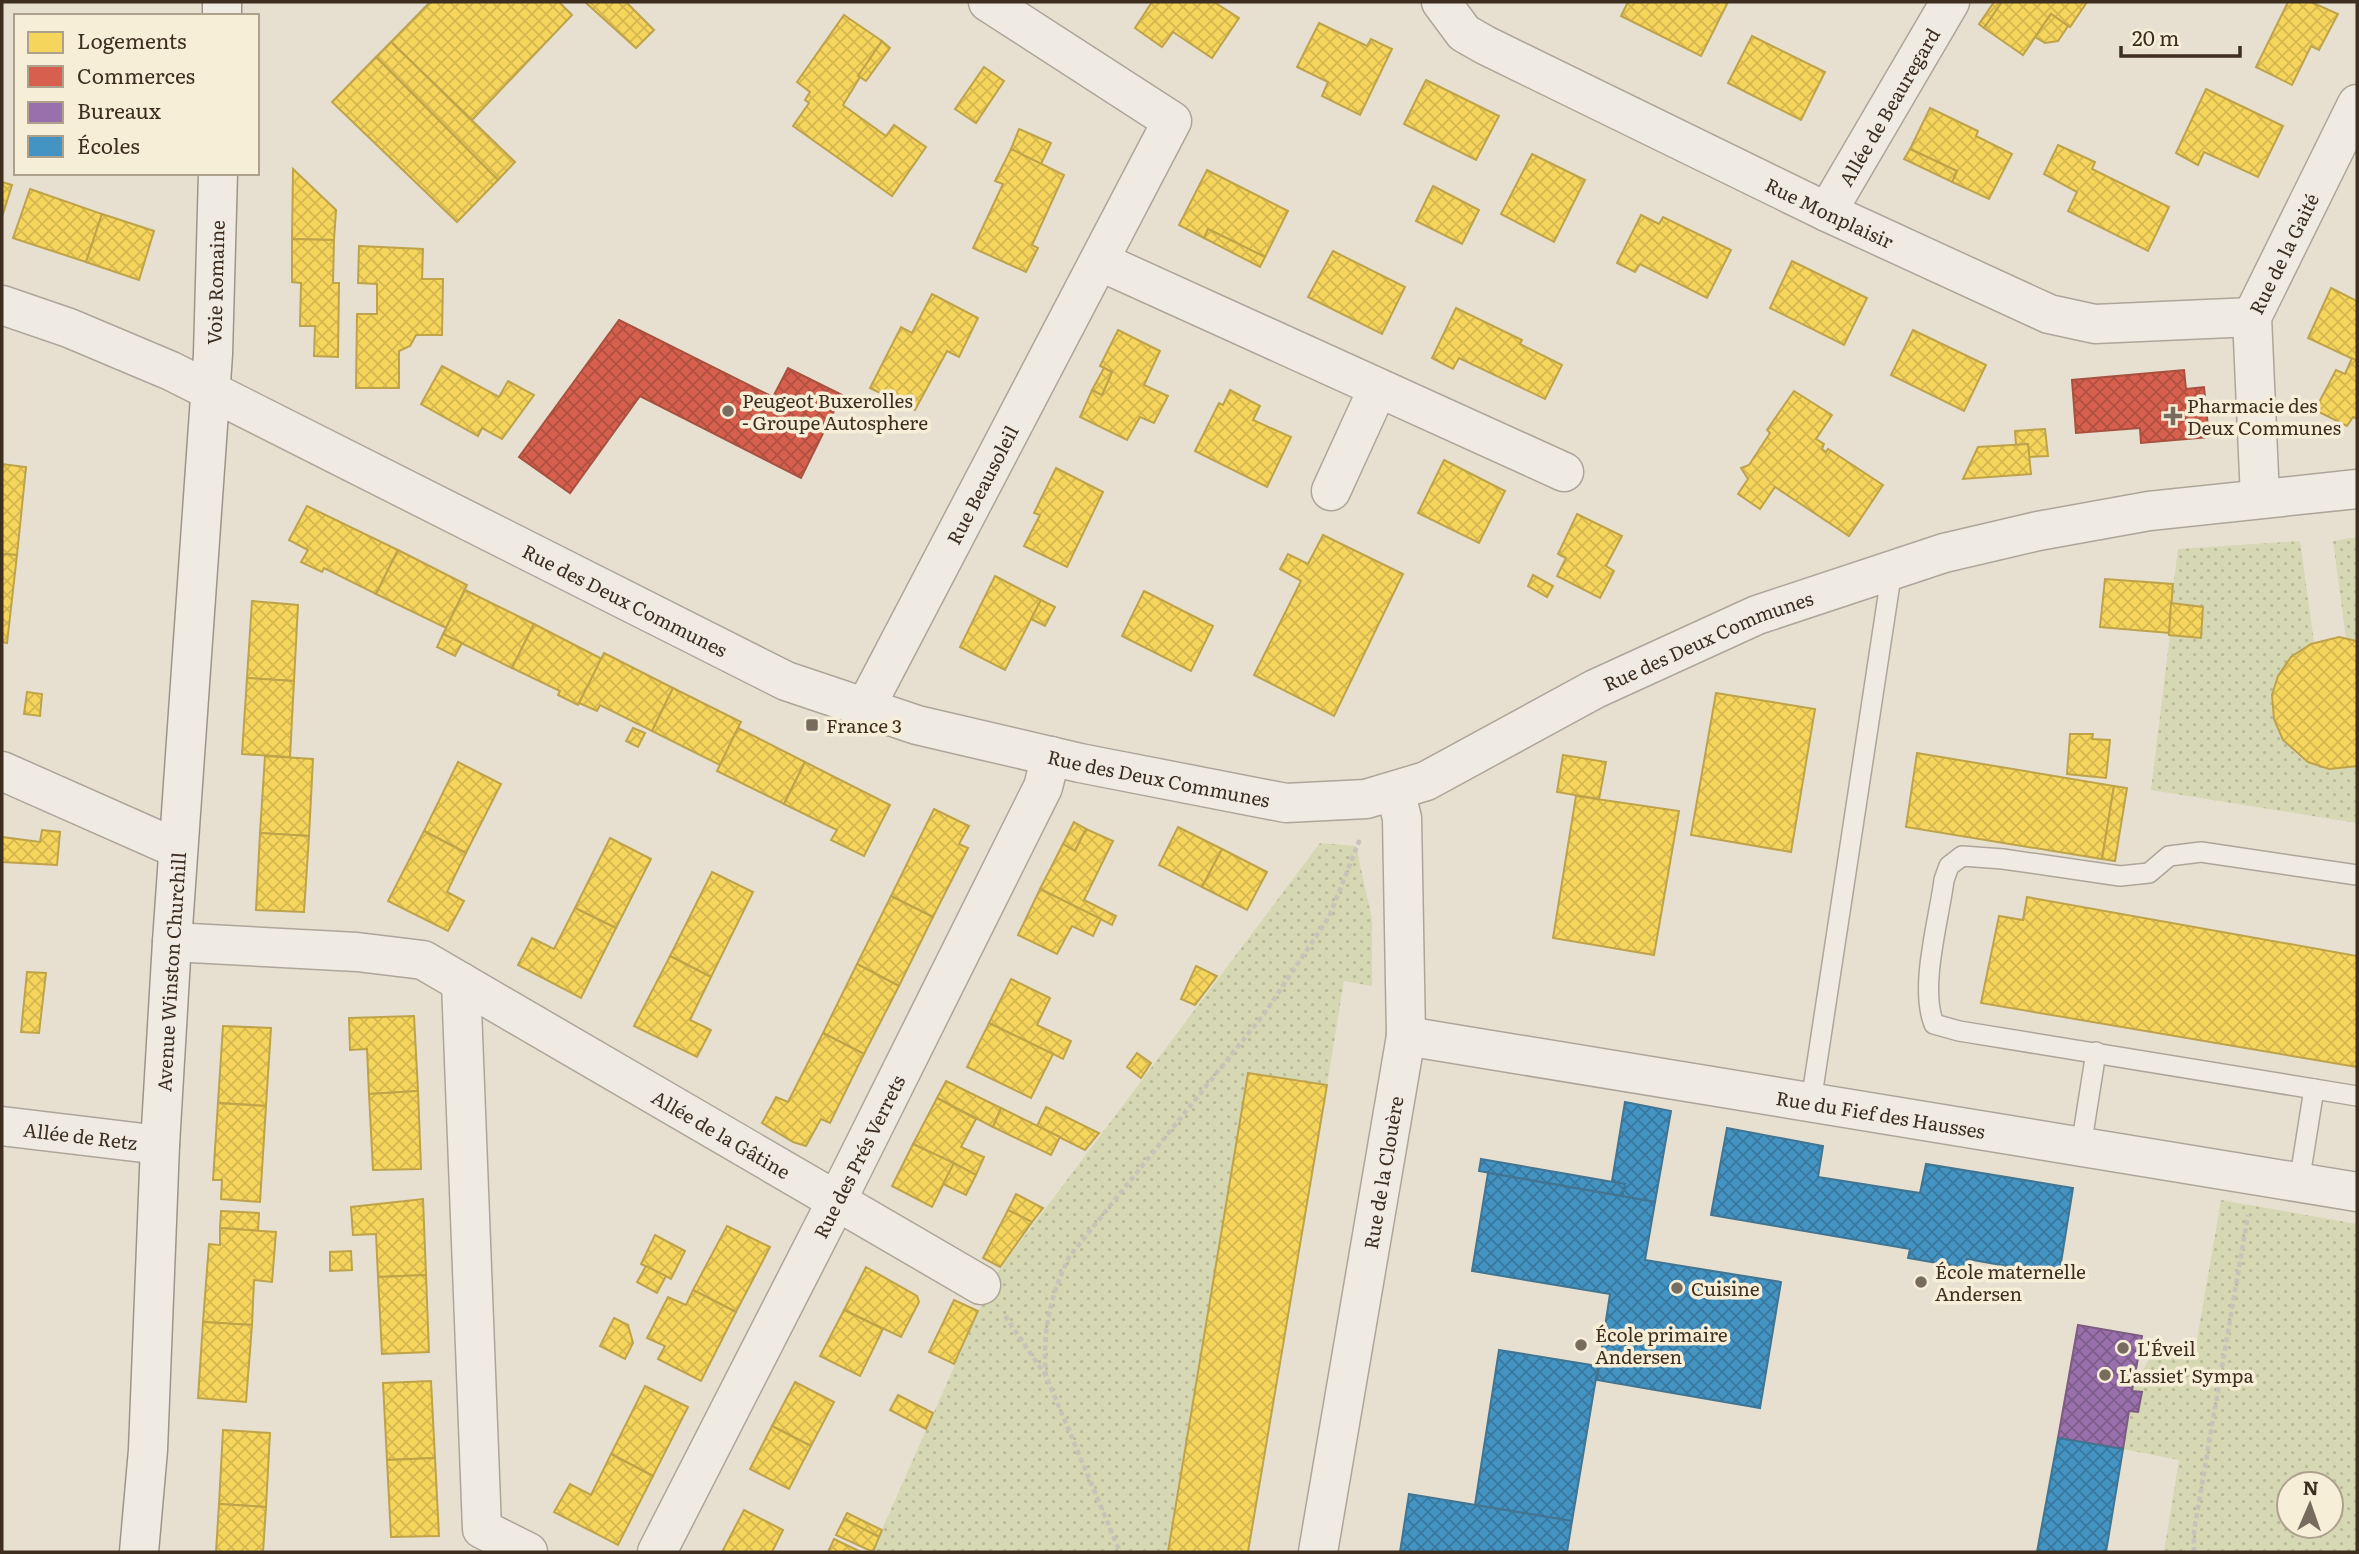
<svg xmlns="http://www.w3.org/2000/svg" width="2359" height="1554" font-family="Literata,serif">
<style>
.grass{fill:url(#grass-dots);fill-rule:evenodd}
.homes{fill:url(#homes-cross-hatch);stroke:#bea34a;stroke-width:2}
.shops{fill:url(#shops-cross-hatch);stroke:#a85140;stroke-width:2}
.offices{fill:url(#offices-cross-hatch);stroke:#7d5c81;stroke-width:2}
.schools{fill:url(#schools-cross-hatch);stroke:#417592;stroke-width:2}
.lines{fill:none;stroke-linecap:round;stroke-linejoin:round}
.lane-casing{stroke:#ada599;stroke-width:22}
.street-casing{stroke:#ada599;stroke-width:41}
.secondary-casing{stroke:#9c958a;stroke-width:41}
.path{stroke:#c8c2b9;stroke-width:4.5;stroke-dasharray:5 3.5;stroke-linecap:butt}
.lane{stroke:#efebe3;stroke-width:19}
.street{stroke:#efebe3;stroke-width:38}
.secondary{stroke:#efebe3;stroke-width:38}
.poi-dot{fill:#786c5e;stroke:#f7eed8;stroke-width:2.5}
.labels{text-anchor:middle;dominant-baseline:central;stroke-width:7;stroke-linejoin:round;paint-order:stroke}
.street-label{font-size:19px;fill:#3d2e20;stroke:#f7eed8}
.poi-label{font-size:19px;fill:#3d2e20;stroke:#f7eed8;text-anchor:start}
</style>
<defs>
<pattern id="grass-dots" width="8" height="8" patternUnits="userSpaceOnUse" patternTransform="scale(1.75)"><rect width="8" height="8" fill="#d6d7b3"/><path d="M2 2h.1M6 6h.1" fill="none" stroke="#b9b99a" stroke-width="1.8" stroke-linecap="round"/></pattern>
<pattern id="homes-cross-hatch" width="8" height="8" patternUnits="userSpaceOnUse" patternTransform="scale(1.75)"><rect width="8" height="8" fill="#f6d55c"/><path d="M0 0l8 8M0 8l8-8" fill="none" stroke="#d4b750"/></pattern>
<pattern id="shops-cross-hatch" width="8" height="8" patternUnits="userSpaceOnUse" patternTransform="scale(1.75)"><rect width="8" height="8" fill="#d6604d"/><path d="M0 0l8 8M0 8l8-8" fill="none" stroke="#af5040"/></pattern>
<pattern id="offices-cross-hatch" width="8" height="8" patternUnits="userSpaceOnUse" patternTransform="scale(1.75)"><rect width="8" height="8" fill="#9970ab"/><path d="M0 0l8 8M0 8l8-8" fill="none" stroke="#7e5c8b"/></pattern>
<pattern id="schools-cross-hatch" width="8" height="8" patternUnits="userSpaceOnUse" patternTransform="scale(1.75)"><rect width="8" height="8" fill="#4393c3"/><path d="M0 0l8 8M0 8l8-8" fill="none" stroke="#39789e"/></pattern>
</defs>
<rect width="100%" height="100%" fill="#e7e0d1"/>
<g class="grass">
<path d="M2357 537V641L2346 638 2333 541Z"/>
<path d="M2300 541 2314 642C2238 679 2275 785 2357 766V823L2151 790 2170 635 2201 637 2203 607 2171 603 2178 549Z"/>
<path d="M1320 843 1356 846 1372 919V986L1344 981 1327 1085 1248 1073 1168 1552H872L994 1277Z"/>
<path d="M2221 1200 2357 1224V1552H2164L2179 1460 2123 1449 2129 1411 2138 1412 2142 1392 2132 1391 2157 1344 2195 1351ZM2289 1484H2331V1526H2289Z"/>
</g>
<g class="homes">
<path d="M430 2H559L572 15 472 120 391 42Z"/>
<path d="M585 2H626L654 30 636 48Z"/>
<path d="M1152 2H1214L1239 18 1212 58 1173 32 1162 47 1135 28Z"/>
<path d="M1628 2H1728L1701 56 1621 16Z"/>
<path d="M1994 2H2002L1984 28 1979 24Z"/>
<path d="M2002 2H2087L2070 27 2051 14 2023 55 1984 28Z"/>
<path d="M2288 2H2311L2338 14 2319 50 2311 46 2292 85 2256 67Z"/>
<path d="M2051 14 2068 26 2058 41 2045 43 2035 37Z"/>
<path d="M844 15 882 41 843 105 886 136 894 125 926 147 892 196 793 126 809 103 805 100 810 92 797 82Z"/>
<path d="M1319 23 1367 46 1371 39 1392 49 1360 115 1322 96 1328 82 1297 67Z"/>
<path d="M1752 36 1825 72 1801 120 1728 83Z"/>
<path d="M882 41 890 48 866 81 858 76Z"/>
<path d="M391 42 515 162 498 180 376 57Z"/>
<path d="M376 57 498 180 457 222 332 102Z"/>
<path d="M984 67 1004 81 976 123 955 109Z"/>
<path d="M1426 80 1499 116 1476 160 1404 124Z"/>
<path d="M2206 89 2283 126 2258 177 2204 152 2198 165 2176 153Z"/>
<path d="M1930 108 1978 131 1976 136 2012 154 1989 199 1952 182 1957 171 1910 149Z"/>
<path d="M1019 129 1051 143 1041 164 1011 149Z"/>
<path d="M2058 145 2095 162 2092 169 2169 207 2148 251 2068 211 2077 192 2044 174Z"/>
<path d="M1011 149 1064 175 1032 245 1038 248 1026 272 973 248 1003 184 995 181Z"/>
<path d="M1910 149 1957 171 1952 182 1904 159Z"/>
<path d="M1532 154 1585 180 1554 242 1501 214Z"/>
<path d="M293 169 336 210 334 240 292 239Z"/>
<path d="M1207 170 1288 211 1265 257 1208 229 1204 238 1179 225Z"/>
<path d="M2 182 12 185 2 217Z"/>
<path d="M1433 186 1479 210 1462 244 1416 221Z"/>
<path d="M30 189 102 214 86 262 13 238Z"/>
<path d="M102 214 154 231 139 280 86 262Z"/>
<path d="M1641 215 1659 224 1663 217 1731 250 1707 298 1640 264 1635 272 1617 263Z"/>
<path d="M1208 229 1265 257 1260 267 1204 238Z"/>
<path d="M292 239 334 240 333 283H339L338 357 314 356 315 326H300L301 283 292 282Z"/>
<path d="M359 246 423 249 422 279H443L442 335H416L410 346 399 351V388H356L357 314H377V284L358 283Z"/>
<path d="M1333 251 1405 287 1382 334 1308 297Z"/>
<path d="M1792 261 1867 298 1844 345 1770 308Z"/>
<path d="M2331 288 2357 301V361L2308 338Z"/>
<path d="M932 294 978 318 959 357 947 351 915 410 870 388 901 327 912 333Z"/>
<path d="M1456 308 1522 340 1520 344 1562 365 1545 399 1459 358 1453 369 1432 358Z"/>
<path d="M1118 330 1160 351 1144 385 1168 396 1154 423 1140 417 1127 440 1080 417 1092 390 1102 395 1112 372 1100 366Z"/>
<path d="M1913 330 1986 365 1964 411 1891 375Z"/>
<path d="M2352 358 2357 361V419L2353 417 2347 426 2315 410 2336 370 2345 374Z"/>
<path d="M442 366 499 397 508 381 534 395 502 439 482 428 478 436 421 404Z"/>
<path d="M1104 368 1112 372 1102 395 1092 390Z"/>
<path d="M1230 390 1260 406 1253 420 1291 437 1267 487 1195 451 1219 403 1223 405Z"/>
<path d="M1794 391 1832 415 1816 439 1824 444 1822 449 1826 452 1828 449 1883 485 1849 536 1775 487 1760 509 1738 494 1748 479 1741 468 1749 465 1770 433 1767 430Z"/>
<path d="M2045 429 2048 456 2029 457 2028 444 2016 445 2015 431Z"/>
<path d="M2028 444 2031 474 1963 479 1978 447Z"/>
<path d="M1444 460 1505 491 1479 543 1418 513Z"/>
<path d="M2 464 26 467 17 555 2 554Z"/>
<path d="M1056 468 1103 492 1067 567 1024 546 1040 515 1034 513Z"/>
<path d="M307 506 398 550 376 594 324 568 322 572 301 562 308 550 289 540Z"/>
<path d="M1577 514 1622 536 1606 566 1614 571 1600 598 1557 576 1566 558 1558 554Z"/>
<path d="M1323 535 1403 574 1334 716 1254 675 1301 581 1280 569 1288 554 1308 564Z"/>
<path d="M398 550 467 585 446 628 376 594Z"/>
<path d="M2 554 17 555 7 643 2 642Z"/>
<path d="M1533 575 1553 586 1547 597 1528 586Z"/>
<path d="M995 576 1041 600 1005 670 960 647Z"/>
<path d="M2105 579 2173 584 2169 633 2100 627Z"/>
<path d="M465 590 534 624 512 668 443 634Z"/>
<path d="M1144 591 1213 626 1191 671 1122 636Z"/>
<path d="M1041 600 1055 607 1045 626 1031 619Z"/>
<path d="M252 601 298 605 294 681 247 678Z"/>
<path d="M2171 603 2203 607 2201 638 2169 635Z"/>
<path d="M534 624 602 659 578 705 558 695 560 691 512 668Z"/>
<path d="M443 634 462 643 455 656 437 647Z"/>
<path d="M2339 637 2357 641V766L2329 769 2308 762 2283 740 2274 719 2272 695 2278 676 2291 657 2311 644Z"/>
<path d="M604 653 673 688 652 731 600 705 597 711 579 703Z"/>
<path d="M247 678 294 681 290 757 242 754Z"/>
<path d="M673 688 741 722 720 765 652 731Z"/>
<path d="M27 692 42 694 40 716 24 714Z"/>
<path d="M1716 693 1815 709 1791 852 1691 835Z"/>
<path d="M633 728 645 733 638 747 626 741Z"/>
<path d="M738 728 805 762 784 804 717 771Z"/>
<path d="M2070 734H2093L2092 739 2110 740 2106 778 2067 774Z"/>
<path d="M1917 753 2114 786 2102 859 1906 827Z"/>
<path d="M1563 755 1606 762 1599 799 1557 792Z"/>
<path d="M265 756 313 759 309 836 260 833Z"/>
<path d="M458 762 501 784 466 853 424 831Z"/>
<path d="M805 762 890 805 864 856 831 840 837 830 784 804Z"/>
<path d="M2114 786 2127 788 2115 861 2102 859Z"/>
<path d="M1576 796 1679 811 1654 955 1553 938Z"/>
<path d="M934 809 969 826 959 844 968 848 933 917 891 896Z"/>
<path d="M1074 822 1086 829 1075 851 1063 844Z"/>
<path d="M1178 827 1222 849 1202 887 1159 865Z"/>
<path d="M1086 829 1113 841 1084 900 1116 916 1112 925 1040 889 1063 844 1075 851Z"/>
<path d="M42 830 60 832 57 865 2 862V837L40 842Z"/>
<path d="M424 831 466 853 447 892 464 901 448 931 388 901Z"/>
<path d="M260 833 309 836 304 912 256 910Z"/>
<path d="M610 838 651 859 616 928 575 908Z"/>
<path d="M1222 849 1267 872 1247 910 1202 887Z"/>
<path d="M712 872 753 892 711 977 670 956Z"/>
<path d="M1040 889 1101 919 1093 936 1072 926 1057 954 1018 935Z"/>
<path d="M891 896 933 917 899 986 857 964Z"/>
<path d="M2027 897 2357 956V1067L1981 1003 1999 916 2023 920Z"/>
<path d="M575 908 616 928 581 998 518 965 532 938 554 949Z"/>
<path d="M670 956 711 977 690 1020 711 1030 697 1057 634 1026Z"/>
<path d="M857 964 899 986 864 1054 823 1033Z"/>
<path d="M1196 966 1217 976 1195 1005 1181 999Z"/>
<path d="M27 972 46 973 39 1033 21 1032Z"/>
<path d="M1011 979 1050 998 1037 1025 1071 1041 1063 1059 989 1023Z"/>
<path d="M414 1016 418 1091 369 1094 367 1049 350 1050 349 1018Z"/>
<path d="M989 1023 1053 1054 1031 1098 967 1067Z"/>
<path d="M223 1026 271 1028 266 1106 218 1103Z"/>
<path d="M823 1033 864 1054 830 1123 821 1119 806 1146 793 1142 762 1123 776 1097 788 1102Z"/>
<path d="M1137 1053 1151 1063 1141 1078 1127 1067Z"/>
<path d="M1248 1073 1327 1085 1248 1552H1168Z"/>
<path d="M946 1081 1001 1108 993 1127 937 1098Z"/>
<path d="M418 1091 421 1169 373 1170 369 1094Z"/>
<path d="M937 1098 976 1119 961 1147 984 1157 976 1175 913 1144Z"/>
<path d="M218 1103 266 1106 260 1202 221 1199 222 1180H213Z"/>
<path d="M1046 1107 1099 1133 1085 1150 1037 1126Z"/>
<path d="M1001 1108 1060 1137 1051 1155 993 1127Z"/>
<path d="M913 1144 954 1163 932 1207 892 1186Z"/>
<path d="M954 1163 976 1175 966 1195 943 1184Z"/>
<path d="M1016 1194 1043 1208 1032 1222 1008 1210Z"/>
<path d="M423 1199 426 1275 378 1277 376 1234 353 1235 351 1207Z"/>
<path d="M1008 1210 1032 1222 1000 1267 983 1258Z"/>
<path d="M221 1211 259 1213 258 1231 220 1228Z"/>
<path d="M727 1226 770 1247 736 1312 693 1290Z"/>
<path d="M220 1228 276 1232 272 1282 254 1280 252 1325 203 1322 209 1244 220 1245Z"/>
<path d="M655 1235 685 1251 671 1279 641 1264Z"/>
<path d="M351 1251 352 1270 330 1271V1252Z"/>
<path d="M646 1266 666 1276 657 1293 637 1282Z"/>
<path d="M866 1267 917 1296 919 1302 901 1337 844 1310Z"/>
<path d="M426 1275 429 1352 382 1354 378 1277Z"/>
<path d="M693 1290 736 1312 701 1381 658 1359 665 1346 647 1338 668 1297 686 1305Z"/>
<path d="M954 1300 978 1311 954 1364 929 1352Z"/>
<path d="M844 1310 883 1329 860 1376 820 1356Z"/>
<path d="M614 1318 628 1325 633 1343 625 1359 600 1346Z"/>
<path d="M203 1322 252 1325 246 1402 198 1398Z"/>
<path d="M431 1381 435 1458 387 1460 383 1383Z"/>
<path d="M795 1382 834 1402 811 1446 772 1426Z"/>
<path d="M645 1386 688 1407 653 1476 611 1454Z"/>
<path d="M898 1395 933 1413 926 1429 890 1410Z"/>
<path d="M772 1426 811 1446 789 1489 750 1469Z"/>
<path d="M223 1430 270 1433 266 1507 219 1504Z"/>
<path d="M611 1454 653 1476 618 1545 554 1512 570 1484 591 1495Z"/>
<path d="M435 1458 439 1536 391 1537 387 1460Z"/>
<path d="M219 1504 266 1507 263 1552H216Z"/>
<path d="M744 1510 783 1530 772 1552H722Z"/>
<path d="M847 1513 882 1530 879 1537 844 1519Z"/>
<path d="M844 1519 879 1537 873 1552 836 1535Z"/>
<path d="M834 1539 861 1552H828Z"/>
</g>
<g class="shops">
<path d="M619 320 773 397 788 368 842 395 801 478 640 396 570 493 519 457Z"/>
<path d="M2184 370 2186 389 2204 387 2209 437 2141 443 2140 428 2076 433 2072 380Z"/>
</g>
<path class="offices" d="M2078 1325 2142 1336 2132 1391 2142 1392 2138 1412 2129 1411 2123 1449 2058 1438Z"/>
<g class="schools">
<path d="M1625 1102 1671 1111 1655 1202 1622 1196 1625 1184 1612 1181Z"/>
<path d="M1727 1128 1823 1146 1818 1177 1920 1193 1926 1164 2073 1188 2059 1275 1967 1259 1966 1268 1908 1258 1910 1249 1711 1215Z"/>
<path d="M1481 1159 1625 1184 1622 1196 1479 1171Z"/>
<path d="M1488 1173 1655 1202 1645 1260 1781 1282 1760 1408 1597 1380 1610 1294 1472 1271Z"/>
<path d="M1499 1350 1598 1366 1572 1521 1475 1505Z"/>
<path d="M2058 1438 2123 1449 2106 1552H2037Z"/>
<path d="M1409 1494 1572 1521 1567 1552H1400Z"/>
</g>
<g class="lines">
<defs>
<g id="lane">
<path d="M2357 875 2201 852 2169 856 2149 873 2120 876 2003 859 1962 856 1949 866 1944 880C1939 920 1919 987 1934 1024L1959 1031 2357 1096"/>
<path d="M1811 1102 1892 570"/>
<path d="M2081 1147 2096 1052"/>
<path d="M2299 1183 2314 1089"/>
</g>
<g id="street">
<path id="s1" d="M1441 2 1464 33 1485 45 1827 212 2049 314 2095 324 2252 317"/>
<path id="s2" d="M1827 212 1950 2"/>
<path d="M1099 261 1564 472"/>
<path id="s3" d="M2 305 69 328 171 371 786 681 917 725 1080 763 1286 803 1366 799 1426 781 1595 689 1757 615 1944 553 2038 531 2149 511 2357 489"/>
<path d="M1331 491 1378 388"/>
<path id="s4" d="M2260 498 2252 317 2357 104"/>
<path id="s5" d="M865 708 1172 121 988 2"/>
<path d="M2 771 178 849"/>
<path id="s6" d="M172 942 357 952 423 960 981 1285"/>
<path d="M461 982 482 1529 528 1552"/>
<path id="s7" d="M1406 1036 2357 1192"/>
<path id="s8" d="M2 1126 160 1145"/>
<path id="s9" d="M657 1552 837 1200 1043 787 1051 756"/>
<path id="s10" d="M1318 1552 1406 1036 1402 818 1395 791"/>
</g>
<g id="secondary">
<path d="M222 16V2"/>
<path id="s11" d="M139 1552 148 1450 160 1145 172 942 213 354 218 173"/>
</g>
</defs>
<use href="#lane" class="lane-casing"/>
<use href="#street" class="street-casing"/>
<use href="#secondary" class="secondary-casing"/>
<g class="path">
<path d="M1005 1316 1046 1376 1120 1552"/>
<path d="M1046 1376C1042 1332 1050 1297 1069 1257L1264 1014 1329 917 1360 839"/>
<path d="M2194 1552V1531L2248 1215"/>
</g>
<use href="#lane" class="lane"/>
<use href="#street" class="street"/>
<use href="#secondary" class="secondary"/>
</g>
<g class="poi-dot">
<circle cx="728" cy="411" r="7"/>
<path d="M2169.5 405.5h7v7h7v7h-7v7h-7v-7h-7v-7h7z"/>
<rect x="805" y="718" width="14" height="14" rx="3.5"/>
<circle cx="1921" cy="1282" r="7"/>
<circle cx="1677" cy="1288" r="7"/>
<circle cx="1581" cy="1345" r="7"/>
<circle cx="2123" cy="1348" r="7"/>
<circle cx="2105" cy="1375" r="7"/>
</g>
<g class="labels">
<g class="street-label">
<text stroke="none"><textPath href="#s2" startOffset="122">Allée de Beauregard</textPath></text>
<text stroke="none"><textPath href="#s1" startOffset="446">Rue Monplaisir</textPath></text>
<text stroke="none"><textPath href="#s4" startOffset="252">Rue de la Gaité</textPath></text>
<text stroke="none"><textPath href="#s11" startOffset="1272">Voie Romaine</textPath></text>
<text stroke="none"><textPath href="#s5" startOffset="252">Rue Beausoleil</textPath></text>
<text stroke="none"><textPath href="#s3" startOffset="690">Rue des Deux Communes</textPath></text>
<text stroke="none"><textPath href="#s3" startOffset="1844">Rue des Deux Communes</textPath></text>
<text stroke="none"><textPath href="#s3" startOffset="1256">Rue des Deux Communes</textPath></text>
<text stroke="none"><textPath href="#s11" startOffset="581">Avenue Winston Churchill</textPath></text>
<text stroke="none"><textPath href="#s7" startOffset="481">Rue du Fief des Hausses</textPath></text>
<text stroke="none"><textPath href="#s6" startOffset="597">Allée de la Gâtine</textPath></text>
<text stroke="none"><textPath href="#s8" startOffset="79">Allée de Retz</textPath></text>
<text stroke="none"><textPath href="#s9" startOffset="444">Rue des Prés Verrets</textPath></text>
<text stroke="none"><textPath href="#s10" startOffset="385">Rue de la Clouère</textPath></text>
</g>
<g class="poi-label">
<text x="742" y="400">Peugeot Buxerolles<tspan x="742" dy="22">- Groupe Autosphere</tspan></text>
<text x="2187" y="405">Pharmacie des<tspan x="2187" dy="22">Deux Communes</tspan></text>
<text x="826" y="725">France 3</text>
<text x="1935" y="1271">École maternelle<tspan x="1935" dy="22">Andersen</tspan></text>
<text x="1691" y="1288">Cuisine</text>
<text x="1595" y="1334">École primaire<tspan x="1595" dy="22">Andersen</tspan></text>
<text x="2137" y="1348">L'Éveil</text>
<text x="2119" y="1375">L'assiet' Sympa</text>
</g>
</g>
<rect width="2359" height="1554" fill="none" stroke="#3d2e20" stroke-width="7"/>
<rect x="14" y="14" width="245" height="161" fill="#f7eed8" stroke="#ada18e" stroke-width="2"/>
<rect x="28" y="32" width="35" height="21" fill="#f6d55c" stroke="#ada18e" stroke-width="2"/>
<text x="77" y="49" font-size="21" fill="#3d2e20">Logements</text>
<rect x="28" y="66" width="35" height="21" fill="#d6604d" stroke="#ada18e" stroke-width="2"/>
<text x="77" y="84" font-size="21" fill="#3d2e20">Commerces</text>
<rect x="28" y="102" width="35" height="21" fill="#9970ab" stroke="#ada18e" stroke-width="2"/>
<text x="77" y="119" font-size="21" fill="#3d2e20">Bureaux</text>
<rect x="28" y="136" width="35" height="21" fill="#4393c3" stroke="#ada18e" stroke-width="2"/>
<text x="77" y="154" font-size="21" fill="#3d2e20">Écoles</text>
<g transform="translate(2310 1505) rotate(2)"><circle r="33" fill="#f7eed8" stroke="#ada18e" stroke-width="2"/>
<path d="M0-5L12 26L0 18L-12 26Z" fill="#786c5e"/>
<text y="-10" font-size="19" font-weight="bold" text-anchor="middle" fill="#3d2e20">N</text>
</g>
<path d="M2121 46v10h119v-10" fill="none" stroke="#3d2e20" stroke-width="3.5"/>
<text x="2132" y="46" font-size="21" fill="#3d2e20" stroke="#f7eed8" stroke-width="5" paint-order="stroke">20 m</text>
</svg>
